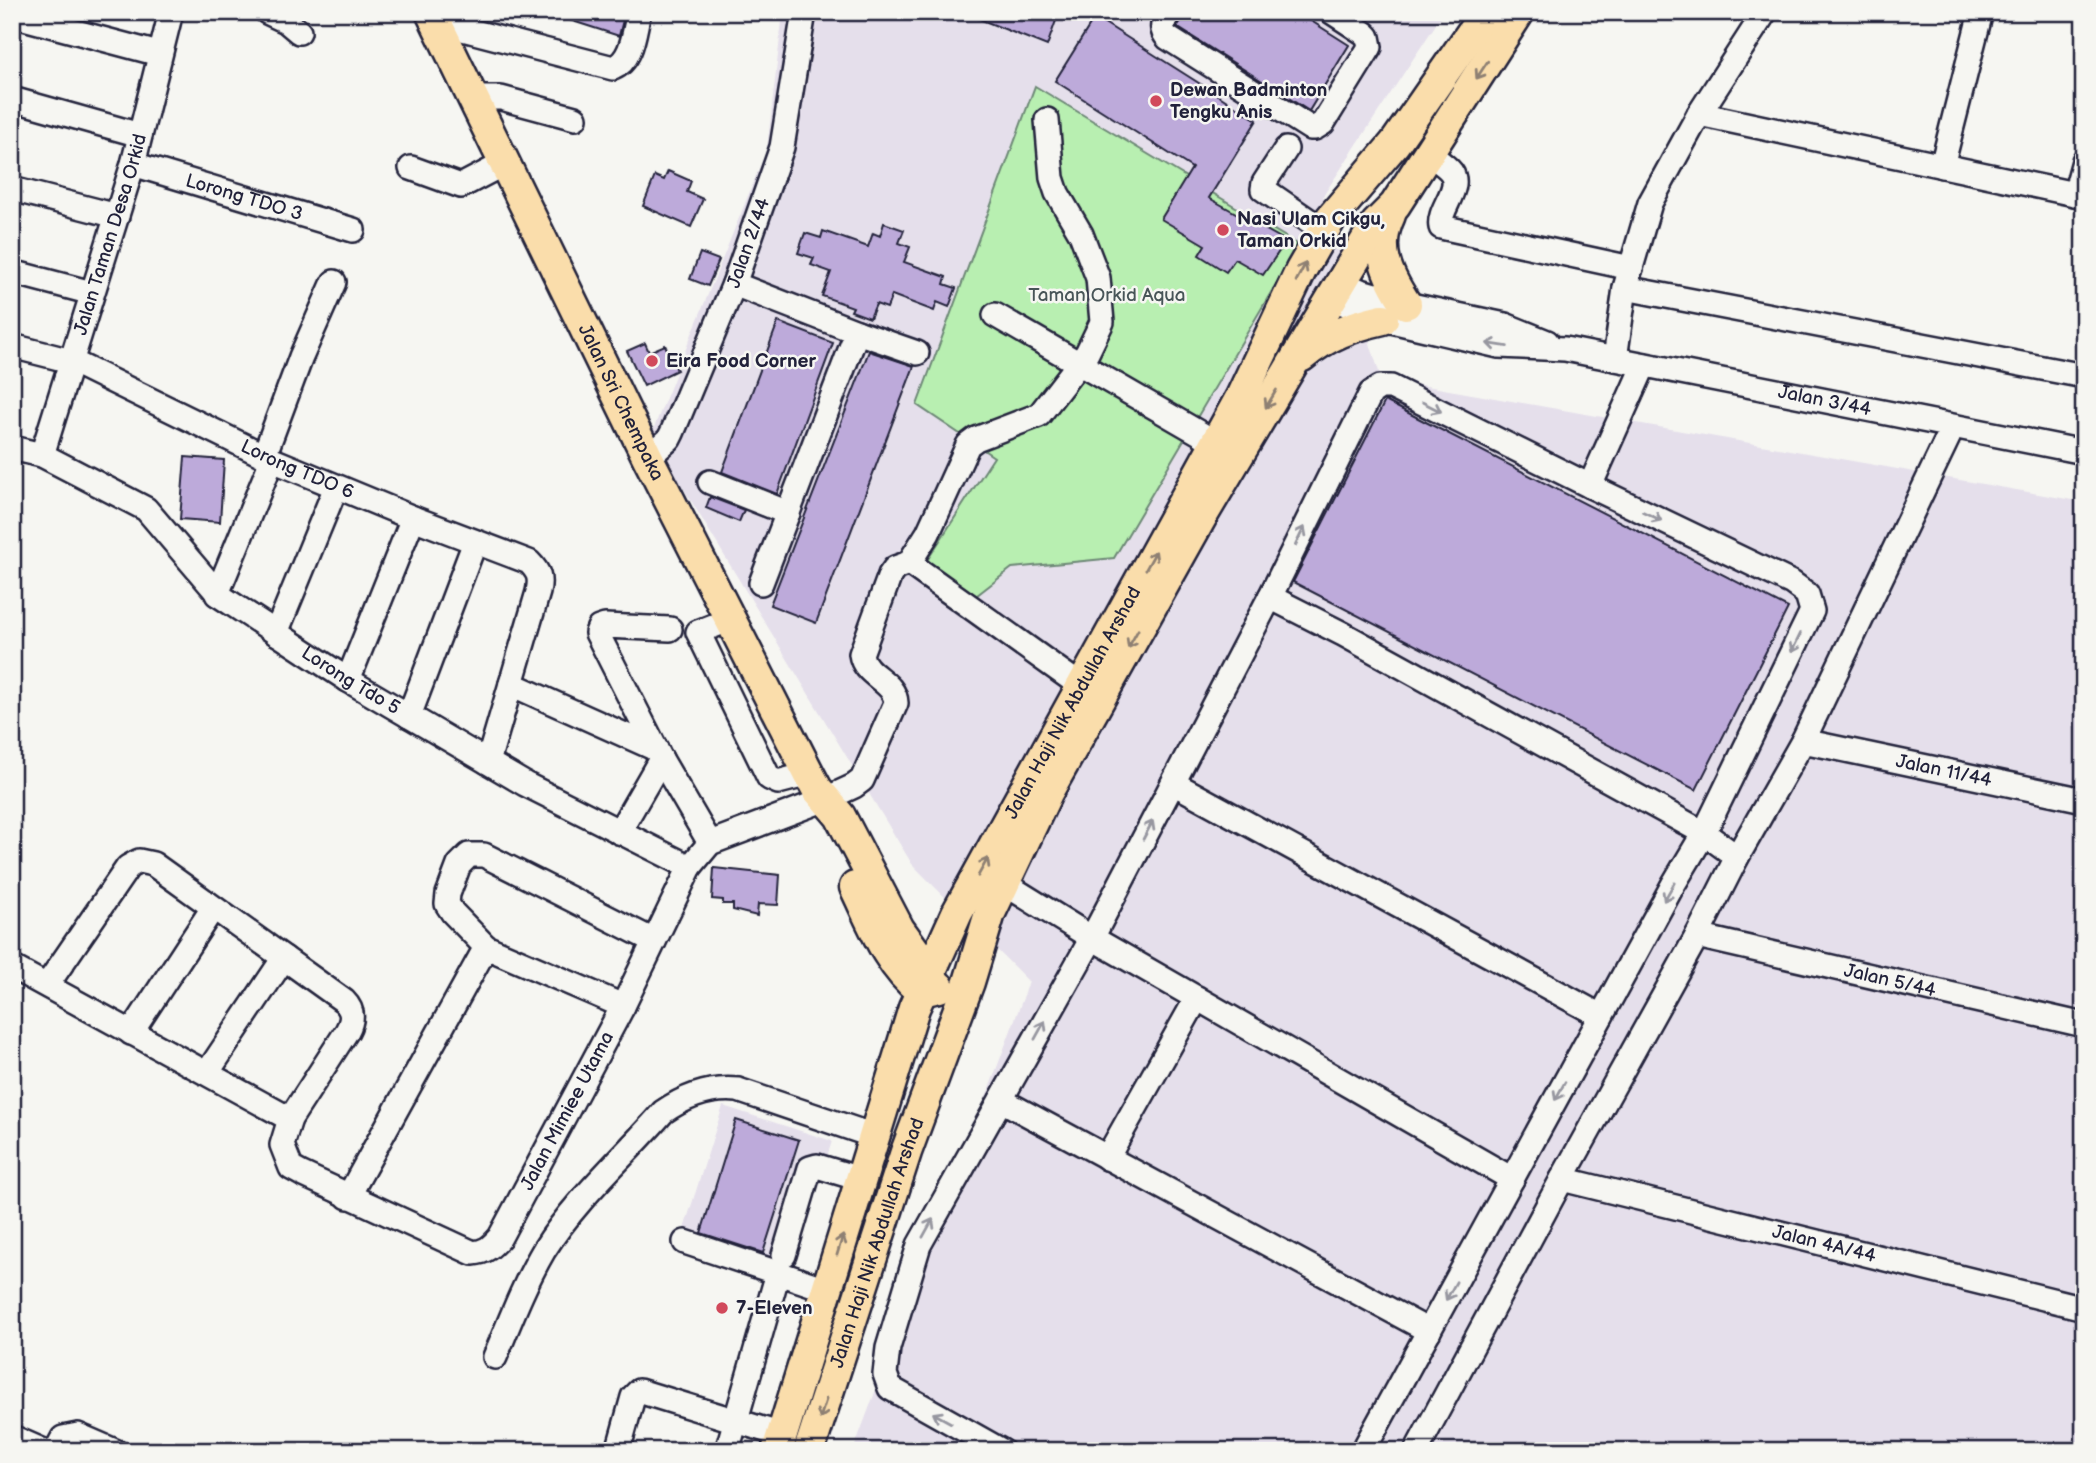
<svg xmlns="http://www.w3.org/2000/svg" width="2096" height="1463" font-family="'Balsamiq Sans',sans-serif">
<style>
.built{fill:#e5dfeb}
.green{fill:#b8efb1;stroke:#6d8876;stroke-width:2}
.building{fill:#bdaada;stroke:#22223b;stroke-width:2}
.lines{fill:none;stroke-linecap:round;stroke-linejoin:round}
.minor-casing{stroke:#22223b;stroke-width:28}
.major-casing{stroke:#22223b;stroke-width:35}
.minor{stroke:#f6f6f2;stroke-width:23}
.major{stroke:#faddab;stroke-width:30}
.oneway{stroke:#8e8073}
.oneway2{stroke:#9797a0}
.poi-dot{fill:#d1495b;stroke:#f6f6f2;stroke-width:2.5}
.labels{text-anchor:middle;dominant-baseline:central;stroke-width:5;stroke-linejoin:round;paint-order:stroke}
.poi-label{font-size:19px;font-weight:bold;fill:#22223b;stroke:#f6f6f2;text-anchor:start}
.street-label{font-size:19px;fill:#22223b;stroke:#f6f6f2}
.park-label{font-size:19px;fill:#485558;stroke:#f6f6f2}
</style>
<rect width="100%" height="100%" fill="#f6f6f2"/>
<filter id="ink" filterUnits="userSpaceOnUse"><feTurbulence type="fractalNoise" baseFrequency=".0143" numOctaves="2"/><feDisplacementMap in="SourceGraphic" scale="14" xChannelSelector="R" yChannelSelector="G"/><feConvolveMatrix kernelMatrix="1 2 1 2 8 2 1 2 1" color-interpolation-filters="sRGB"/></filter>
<g filter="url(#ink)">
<g class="built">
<path d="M783 12H1444L1323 196 1381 378 2084 502V1451H853L1029 982 912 864 651 435 767 149Z"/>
<path d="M723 1106 832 1141 791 1271 682 1235Z"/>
</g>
<path class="green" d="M1035 86 1299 245 1114 558 1012 568 972 599 926 562 994 457 917 405Z"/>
<g class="building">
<path d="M555 12H625L619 36 554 15Z"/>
<path d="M962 12H1059L1047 46Z"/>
<path d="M1187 12H1297L1349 45 1309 111 1177 27Z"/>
<path d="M1095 17 1257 120 1209 198 1286 241 1263 275 1235 259 1226 272 1199 255 1205 245 1161 219 1192 168 1055 81Z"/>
<path d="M668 171 691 181 687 192 703 199 691 227 643 206 655 176 664 180Z"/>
<path d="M884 223 904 230 899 243 910 247 904 262 946 277 944 284 956 288 949 307 937 302 934 311 892 295 887 308 876 304 870 318 851 311 853 307 822 296 831 272 811 265 814 258 798 253 805 233 821 238 823 231 868 247 873 233 880 236Z"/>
<path d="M700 253 719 260 708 286 690 279Z"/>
<path d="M778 322 833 343 777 494 722 472Z"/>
<path d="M645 343 649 352 665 345 677 370 644 386 627 351Z"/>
<path d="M869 351 914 366 816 623 770 605Z"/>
<path d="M1385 401 1788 608 1696 790 1293 582Z"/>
<path d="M185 457 224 460 220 522 180 519Z"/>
<path d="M710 497 744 510 739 522 706 508Z"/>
<path d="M714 868 780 875 778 905 758 904 757 916 733 910V904H723V900L712 899Z"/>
<path d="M736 1120 799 1140 763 1253 701 1233Z"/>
</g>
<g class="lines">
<defs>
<g id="minor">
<path d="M267 12 286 21 299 32"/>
<path d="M1169 12C1163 22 1159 29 1168 38L1310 128H1315L1323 123 1370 47 1368 37 1364 33 1332 12"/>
<path d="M12 15 159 54"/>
<path d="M436 22 613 68C633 60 634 31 639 12"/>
<path d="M473 98H501L575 118"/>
<path d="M12 99 140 135"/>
<path d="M1699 114 2084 196"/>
<path d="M1286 149 1264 183 1263 189 1324 231"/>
<path d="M1428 153C1435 159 1446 165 1451 172 1463 188 1437 210 1441 227L1631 268"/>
<path id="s1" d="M133 164 353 230"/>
<path d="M1942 166 1981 12"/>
<path d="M411 168 461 186 505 163"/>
<path d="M12 189 117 216"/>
<path d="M2075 194 2084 161"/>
<path d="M12 272 92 293"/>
<path d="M1342 283 1361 291 1406 304 1505 325 1547 342"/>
<path d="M734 284 857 332 761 583"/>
<path d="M1625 288 2084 376"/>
<path id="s2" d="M1331 298 1383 319 1499 346 1565 349 2084 452"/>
<path d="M995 315 1215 442"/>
<path d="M857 332 917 353"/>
<path id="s3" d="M12 346 71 361 275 461 413 518 529 562C539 572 541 578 538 592L488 762"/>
<path d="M1615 359 1625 288 1650 203 1699 114 1765 12"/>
<path id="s4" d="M12 448 42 455 146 509 220 596 348 680 525 784 690 867"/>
<path id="s5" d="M42 455 133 164 171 12"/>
<path d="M264 456 301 357 334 282"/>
<path id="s6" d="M648 458 669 439 672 433 734 284 782 147 804 12"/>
<path d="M710 482 788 513"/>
<path d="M1590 486 1644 365"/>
<path d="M909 563 1081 686"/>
<path d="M217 594 272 460"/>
<path d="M1270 597 1343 634 1704 833 1737 857"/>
<path d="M731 619 698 632 769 778 778 782 809 774"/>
<path d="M670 629 605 626 599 628 597 633 661 759 710 843"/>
<path d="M276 633 336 487"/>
<path d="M348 680 413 518"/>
<path d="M511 684 656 749"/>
<path d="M409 716 475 542"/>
<path id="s7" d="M1803 741 2084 800"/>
<path d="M1173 783 1601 1016"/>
<path d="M619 832 661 759"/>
<path d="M1005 884 1092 938 1512 1179"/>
<path id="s8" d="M1697 936 2084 1025"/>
<path d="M12 967 290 1119"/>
<path id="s9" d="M47 985 128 867 139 861 153 864 344 1001C354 1011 353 1020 347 1031L290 1119 282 1145 291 1168 302 1174 473 1253C486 1252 491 1247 500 1237L623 1006 690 867 710 843 826 799 854 786 862 780 896 703C895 680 864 677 861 654L890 575 895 568 909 563 928 533 968 445 976 439 1039 415 1087 353 1102 322 1098 278 1081 234 1057 193 1052 178 1047 120"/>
<path d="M623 1006 486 947 453 913 447 904 448 894 459 865 469 855H484L654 941"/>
<path d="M131 1033 213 908"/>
<path d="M207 1073 284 958"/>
<path d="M1001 1100 1429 1331"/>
<path d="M1107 1158 1197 998"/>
<path id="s10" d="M1562 1179 2084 1308"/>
<path d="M348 1197 486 947"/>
<path d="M685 1242 826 1289"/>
<path d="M784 1255 810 1168 817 1166 860 1179"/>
<path d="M495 1357C510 1321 524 1284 544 1250 576 1199 624 1157 663 1112 686 1096 710 1087 738 1090L874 1136"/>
<path d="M12 1437 44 1451"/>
<path d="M56 1451 63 1438 78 1435 115 1451"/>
<path d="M618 1451 633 1397 639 1391 782 1435"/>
<path d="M727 1451 778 1273"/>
<path d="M1002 1451 890 1388 885 1374 888 1348 919 1245 1092 938 1270 597 1371 393 1380 387H1391L1590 486 1792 583 1807 594 1812 611 1704 833 1673 885 1363 1451"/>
<path d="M1416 1451 1562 1179 1697 936 1737 857 1803 741 1953 427"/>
</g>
<g id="major">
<path id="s11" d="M431 12 648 458 809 774 817 789 840 816 899 929 930 972 936 986"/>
<path d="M1390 215C1374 248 1387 275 1406 304"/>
<path d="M1302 356C1327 335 1352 326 1383 319"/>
<path d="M855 887C872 922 888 966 921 991L939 987"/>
<path id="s12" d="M777 1451 914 1008 957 913 1241 397 1301 270 1331 218 1395 143 1486 12"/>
<path id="s13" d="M809 1451 906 1152 969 982 990 913 1047 793 1202 516 1376 224 1395 205 1519 12"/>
</g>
</defs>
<use href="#minor" class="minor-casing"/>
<use href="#major" class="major-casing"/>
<use href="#minor" class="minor"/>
<use href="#major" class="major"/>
</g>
<defs><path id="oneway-shaft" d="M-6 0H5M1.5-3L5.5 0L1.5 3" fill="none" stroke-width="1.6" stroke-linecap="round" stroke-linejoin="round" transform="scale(1.75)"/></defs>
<g class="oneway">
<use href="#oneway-shaft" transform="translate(1482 70) rotate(123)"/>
<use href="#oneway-shaft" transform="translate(1301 272) rotate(-62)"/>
<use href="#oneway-shaft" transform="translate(1271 399) rotate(121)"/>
<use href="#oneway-shaft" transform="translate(1151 560) rotate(-61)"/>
<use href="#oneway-shaft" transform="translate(1133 639) rotate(119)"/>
<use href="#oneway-shaft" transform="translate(983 867) rotate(-61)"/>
<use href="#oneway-shaft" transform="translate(840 1245) rotate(-73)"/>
<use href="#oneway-shaft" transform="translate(823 1409) rotate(108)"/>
</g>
<g class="oneway2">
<use href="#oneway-shaft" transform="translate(1497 345) rotate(-171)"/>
<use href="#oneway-shaft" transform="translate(1432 407) rotate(27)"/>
<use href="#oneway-shaft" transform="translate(1652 516) rotate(25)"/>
<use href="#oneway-shaft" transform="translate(1300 536) rotate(-64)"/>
<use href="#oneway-shaft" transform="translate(1796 643) rotate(116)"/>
<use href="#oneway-shaft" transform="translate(1148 830) rotate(-62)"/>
<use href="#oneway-shaft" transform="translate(1669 892) rotate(120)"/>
<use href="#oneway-shaft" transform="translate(1040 1030) rotate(-61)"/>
<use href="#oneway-shaft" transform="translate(1560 1091) rotate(119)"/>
<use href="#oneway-shaft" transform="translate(928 1228) rotate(-61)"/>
<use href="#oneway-shaft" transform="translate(1451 1291) rotate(119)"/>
<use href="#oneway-shaft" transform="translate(942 1418) rotate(-151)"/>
</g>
</g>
<g class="poi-dot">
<circle cx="1156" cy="101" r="7"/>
<circle cx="1223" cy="230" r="7"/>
<circle cx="652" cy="361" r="7"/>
<circle cx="722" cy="1308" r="7"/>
</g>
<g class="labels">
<g class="poi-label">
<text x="1170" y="90">Dewan Badminton<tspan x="1170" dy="22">Tengku Anis</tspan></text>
<text x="1237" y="219">Nasi Ulam Cikgu,<tspan x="1237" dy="22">Taman Orkid</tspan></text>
<text x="666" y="361">Eira Food Corner</text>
<text x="736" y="1308">7-Eleven</text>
</g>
<g class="street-label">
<text stroke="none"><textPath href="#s1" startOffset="116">Lorong TDO 3</textPath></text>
<text stroke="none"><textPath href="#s5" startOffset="231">Jalan Taman Desa Orkid</textPath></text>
<text stroke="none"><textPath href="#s6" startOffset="240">Jalan 2/44</textPath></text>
<text stroke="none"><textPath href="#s2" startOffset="506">Jalan 3/44</textPath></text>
<text stroke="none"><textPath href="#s11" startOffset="434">Jalan Sri Chempaka</textPath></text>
<text stroke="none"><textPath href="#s3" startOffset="312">Lorong TDO 6</textPath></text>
<text stroke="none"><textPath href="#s4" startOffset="418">Lorong Tdo 5</textPath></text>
<text stroke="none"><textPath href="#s12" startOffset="808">Jalan Haji Nik Abdullah Arshad</textPath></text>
<text stroke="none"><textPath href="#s7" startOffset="144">Jalan 11/44</textPath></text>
<text stroke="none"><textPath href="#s8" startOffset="198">Jalan 5/44</textPath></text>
<text stroke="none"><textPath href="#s9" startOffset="971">Jalan Mimiee Utama</textPath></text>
<text stroke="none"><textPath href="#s13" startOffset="219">Jalan Haji Nik Abdullah Arshad</textPath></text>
<text stroke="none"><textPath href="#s10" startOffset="270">Jalan 4A/44</textPath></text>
</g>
<g class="park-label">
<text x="1107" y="295">Taman Orkid Aqua</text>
</g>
</g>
<rect width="2096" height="1463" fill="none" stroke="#f6f6f2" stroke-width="42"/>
<rect x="21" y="21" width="2054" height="1421" fill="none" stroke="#22223b" stroke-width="2.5" filter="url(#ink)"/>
</svg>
